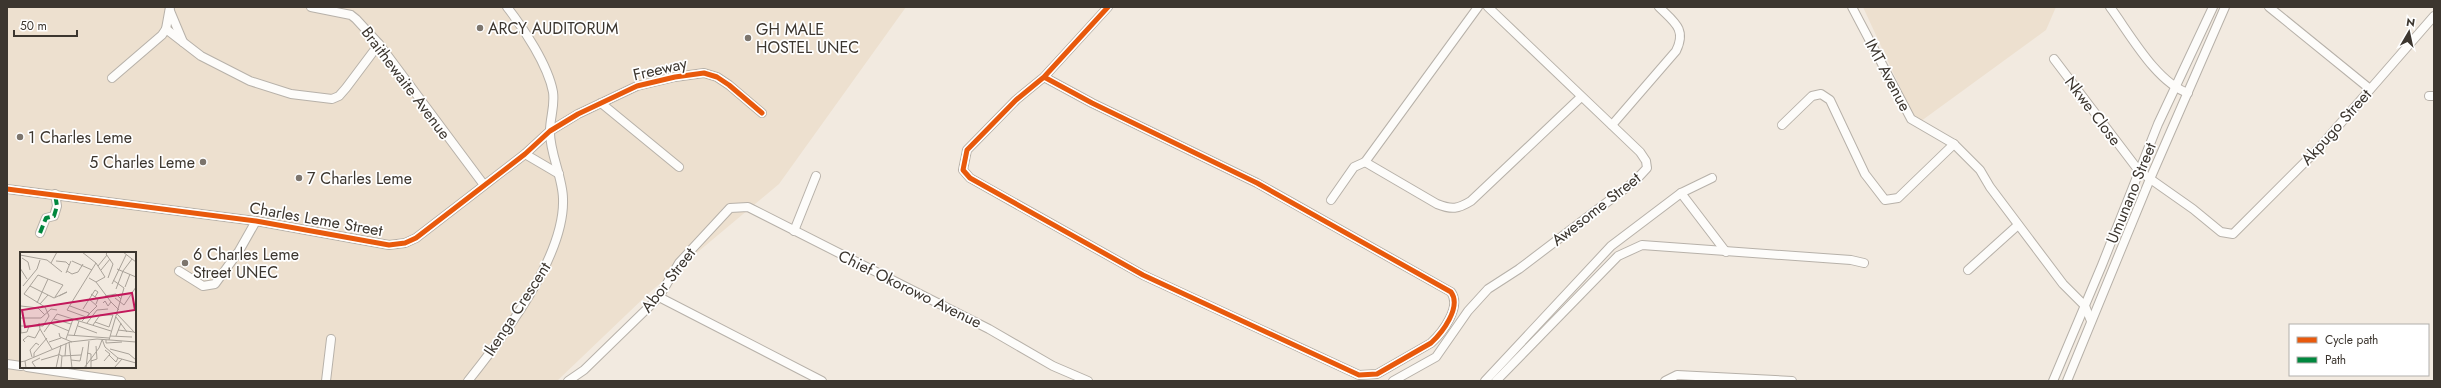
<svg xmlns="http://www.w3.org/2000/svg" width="2441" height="388" font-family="Jost,sans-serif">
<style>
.built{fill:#ede0cf;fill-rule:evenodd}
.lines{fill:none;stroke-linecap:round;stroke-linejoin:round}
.minor-casing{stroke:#b7b1a9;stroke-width:10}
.minor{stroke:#fdfcfa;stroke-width:8}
.quiet{stroke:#00873e;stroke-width:4;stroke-dasharray:8 4;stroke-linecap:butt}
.cycleway-casing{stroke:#fff;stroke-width:8}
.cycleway{stroke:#e8590c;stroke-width:5}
.poi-dot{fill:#7c756d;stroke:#fff;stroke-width:1.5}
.labels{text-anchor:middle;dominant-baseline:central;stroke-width:3.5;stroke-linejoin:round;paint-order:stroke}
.poi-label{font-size:16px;fill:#3c362f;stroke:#fff;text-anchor:start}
.street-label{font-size:16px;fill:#3c362f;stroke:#fff}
.inset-road{fill:none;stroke:#a9a299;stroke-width:1}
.view{fill:#c2185b;fill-opacity:0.15;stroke:#c2185b;stroke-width:2}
.inset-edge{fill:none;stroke:#3c362f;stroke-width:2}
</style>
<rect width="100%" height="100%" fill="#f2eae0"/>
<g class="built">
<path d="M7 7H906L779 184 650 292 557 381H7ZM21 253H135V367H21Z"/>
<path d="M1863 7H2056L2046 30 1917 124Z"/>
</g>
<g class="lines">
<defs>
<g id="minor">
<path d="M311 7 351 15 356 19 379 44 484 185"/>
<path d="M1852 7 1911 119 1954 144"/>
<path d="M2110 7C2130 34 2156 82 2188 93"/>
<path d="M2269 7 2370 89"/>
<path d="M170 11 183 42"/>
<path d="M166 29 201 56 250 81 291 94 332 99 339 96 346 88 379 44"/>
<path d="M2054 59 2139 171 2193 209 2221 232 2233 234 2319 148 2434 16"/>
<path d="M1044 77 1092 103 1257 183 1451 292C1462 307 1442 333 1431 343L1377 374 1359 375 1143 275 970 178 963 170 967 150 1016 100 1044 77 1108 7"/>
<path d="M112 78 162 35 166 29 170 7"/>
<path d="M2429 96H2434"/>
<path d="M601 103 679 167"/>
<path d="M1612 125 1676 51C1687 29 1674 22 1659 7"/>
<path d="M1782 125 1812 96 1821 94 1830 100 1865 174 1885 200 1898 198 1954 144 1980 170 1990 187 2063 284 2085 306 2091 321"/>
<path d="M525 154 559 174"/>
<path d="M1365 162 1437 204C1452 210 1458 209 1471 201L1581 97"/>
<path d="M7 189 256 221 389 245 405 243 416 238 525 154 550 131 578 114 637 86 675 77 704 73 717 77 729 85 762 113"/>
<path d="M1681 193 1726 252"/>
<path d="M1331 200 1354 167 1365 162 1478 7"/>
<path d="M794 231 816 176"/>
<path d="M40 233 46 218 54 216 57 206 55 194"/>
<path d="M1968 270 2018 225"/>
<path d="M179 271 203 286 215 284 239 251 256 221"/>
<path d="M659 297 822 381"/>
<path d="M7 364 21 366"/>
<path d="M27 367 121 381"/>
<path d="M326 381 331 339"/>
<path d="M468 381C503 337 565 257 563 199 563 178 549 151 550 131 550 117 555 107 553 92 548 65 524 29 507 7"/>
<path d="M568 381 584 370 659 297 679 263 730 208 748 207 989 329 1053 366 1088 381"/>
<path d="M1393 381 1436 357 1468 311 1488 289 1519 269 1635 181 1647 168 1646 161 1640 152 1488 7"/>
<path d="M1485 381 1611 246 1681 193 1712 178"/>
<path d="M1496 381 1618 256 1642 245 1851 260 1864 263"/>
<path d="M1665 381 1677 375 1792 381"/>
<path d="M2053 381 2102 265 2158 124 2213 7"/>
<path d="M2067 381 2150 179 2225 7"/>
</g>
</defs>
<use href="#minor" class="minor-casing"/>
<use href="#minor" class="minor"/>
<path class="quiet" d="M40 233 46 218 54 216 57 206 55 194"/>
<defs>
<g id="cycleway">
<path d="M1044 77 1092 103 1257 183 1451 292C1462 307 1442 333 1431 343L1377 374 1359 375 1143 275 970 178 963 170 967 150 1016 100 1044 77 1108 7"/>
<path d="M7 189 256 221 389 245 405 243 416 238 525 154 550 131 578 114 637 86 675 77 704 73 717 77 729 85 762 113"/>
</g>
</defs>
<use href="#cycleway" class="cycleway-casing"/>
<use href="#cycleway" class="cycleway"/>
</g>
<g class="poi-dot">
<circle cx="480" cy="28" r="4"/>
<circle cx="748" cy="38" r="4"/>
<circle cx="20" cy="137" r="4"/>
<circle cx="203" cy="162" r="4"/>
<circle cx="299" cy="178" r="4"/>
<circle cx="185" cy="263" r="4"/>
</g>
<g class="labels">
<g class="poi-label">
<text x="488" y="28">ARCY AUDITORUM</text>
<text x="756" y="29">GH MALE<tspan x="756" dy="18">HOSTEL UNEC</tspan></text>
<text x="28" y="137">1 Charles Leme</text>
<text x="195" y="162" text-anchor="end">5 Charles Leme</text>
<text x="307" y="178">7 Charles Leme</text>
<text x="193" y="254">6 Charles Leme<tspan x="193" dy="18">Street UNEC</tspan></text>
</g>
<g class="street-label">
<text transform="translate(660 69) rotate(-13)">Freeway</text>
<text transform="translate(1888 75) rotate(62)">IMT Avenue</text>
<text transform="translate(406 83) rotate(53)">Braithewaite Avenue</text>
<text transform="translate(2093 111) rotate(53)">Nkwe Close</text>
<text transform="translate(2336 127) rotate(-48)">Akpugo Street</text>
<text transform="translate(2131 193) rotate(-68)">Umunano Street</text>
<text transform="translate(1596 209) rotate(-38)">Awesome Street</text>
<text transform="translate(316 219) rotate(10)">Charles Leme Street</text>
<text transform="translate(668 280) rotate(-52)">Abor Street</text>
<text transform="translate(910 289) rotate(26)">Chief Okorowo Avenue</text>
<text transform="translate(517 309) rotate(-57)">Ikenga Crescent</text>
</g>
</g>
<g transform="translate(20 252)">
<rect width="116" height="116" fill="#f2eae0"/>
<path class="inset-road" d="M88 0 86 2 93 12 88 26M103 0 116 10M0 3 27 8 42 20M2 6 8 10 10 18M36 9 46 10 49 13M52 9 72 18M31 11 37 0M78 14 87 3M0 16 7 27M97 17 116 25M81 18 90 7M47 19 52 22 58 20 63 12M46 21 51 9M69 26 76 30 91 50M76 30 85 25 76 11M92 32 106 3M3 34 17 17 20 8M10 34 34 46 47 40 39 44M105 35 110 22M96 37 103 19 112 7M4 42 18 23 43 33 35 45M71 42 78 47 76 52M85 44 96 42 101 47M95 46 104 53 116 35M17 51 28 27M83 51 85 49 88 54 91 50 99 58M20 52 28 43M1 54 18 56 25 63M50 54 69 61V63L66 65 47 58 76 11 62 0M0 55 1 81 7 80 9 74M63 57 75 38 78 40 75 45M97 62 116 82M96 65 107 80M0 66H21L31 57 37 58M34 67 51 72M62 69 77 54 69 47M30 71 49 79M67 71 77 58 88 57M73 73 80 63H93L89 75 75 70M0 74H23L29 64 25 55 4 42M58 74 77 81M20 77 32 97M98 78 114 80M24 80 37 62 91 79M39 81 40 85 52 90M48 83 89 86M54 84 59 69M90 84 112 85M96 84 101 71M46 87 53 67M82 87 85 95 98 106 116 111M86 88V91L102 90M89 88 104 36 93 28M5 90 3 88 8 84 15 86 20 77 19 71M29 90 41 86M49 90 52 116M90 97 109 102 116 108M67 101 71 102V116M38 102 42 104 61 103M89 103 96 110 98 106M45 104 46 92M12 105 10 98 16 91 19 93M14 105V101L27 86M21 108 38 103M51 108 60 109 63 95M5 109 50 90 77 87 116 90M71 109 77 107 76 94M84 109 90 102 85 98M0 110 5 109 6 116M16 116 12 110 20 106M36 116 41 93M41 116 42 104M64 116 79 96 82 88M66 116 69 89M94 116 102 107"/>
<path class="view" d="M112 41 115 58 5 75 2 58Z"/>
<rect width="116" height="116" class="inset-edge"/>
</g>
<rect width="2441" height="388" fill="none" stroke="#3c362f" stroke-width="16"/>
<rect x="2289" y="324" width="140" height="52" fill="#ffffff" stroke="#b1afac"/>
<rect x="2297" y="337" width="20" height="6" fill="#e8590c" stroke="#b1afac"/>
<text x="2325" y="344" font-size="12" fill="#3c362f">Cycle path</text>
<rect x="2297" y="357" width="20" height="6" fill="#00873e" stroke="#b1afac"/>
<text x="2325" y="364" font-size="12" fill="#3c362f">Path</text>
<g transform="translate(2409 32) rotate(9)" stroke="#ffffff" stroke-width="3" paint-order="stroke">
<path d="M0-3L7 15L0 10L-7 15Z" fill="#3c362f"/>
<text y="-6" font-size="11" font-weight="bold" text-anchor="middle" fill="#3c362f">N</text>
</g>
<path d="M14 30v6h63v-6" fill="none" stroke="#3c362f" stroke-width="2"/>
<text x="20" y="30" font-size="12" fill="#3c362f" stroke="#ffffff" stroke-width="3" paint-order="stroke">50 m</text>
</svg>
